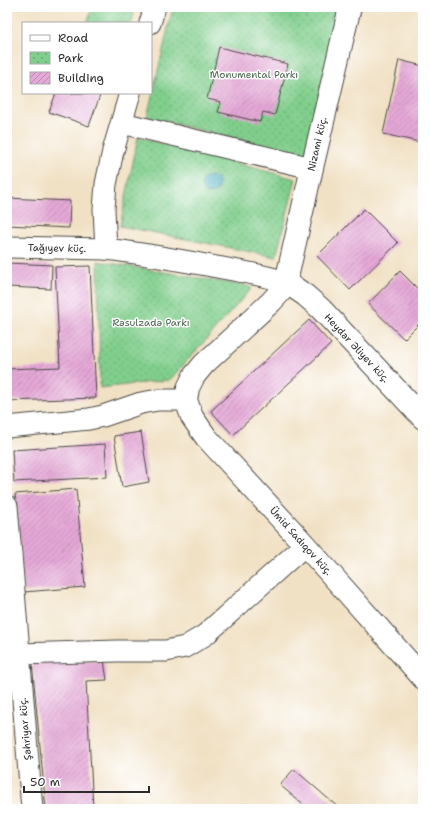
<svg xmlns="http://www.w3.org/2000/svg" width="430" height="816" font-family="'Shantell Sans',sans-serif">
<style>
.park{fill:url(#park-dots);stroke:#567d5c}
.water{fill:url(#water-rules);stroke:#366c75}
.building{fill:url(#building-hatch)}
.lines{fill:none;stroke-linecap:round;stroke-linejoin:round}
.minor-casing{stroke:#494642;stroke-width:23}
.major-casing{stroke:#494642;stroke-width:24}
.minor{stroke:#fff;stroke-width:21}
.major{stroke:#fff;stroke-width:22}
.labels{text-anchor:middle;dominant-baseline:central;stroke-width:3;stroke-linejoin:round;paint-order:stroke}
.park-label{font-size:10px;fill:#49644d;stroke:#fff}
.street-label{font-size:10px;fill:#2b2b2b;stroke:#fff}
</style>
<defs>
<pattern id="park-dots" width="8" height="8" patternUnits="userSpaceOnUse"><rect width="8" height="8" fill="#81cf8d"/><path d="M2 2h.1M6 6h.1" fill="none" stroke="#6aa873" stroke-width="1.8" stroke-linecap="round"/></pattern>
<pattern id="water-rules" width="6" height="5" patternUnits="userSpaceOnUse"><rect width="6" height="5" fill="#40adbf"/><path d="M0 2.5h6" fill="none" stroke="#368d9b"/></pattern>
<pattern id="building-hatch" width="6" height="6" patternUnits="userSpaceOnUse"><rect width="6" height="6" fill="#e5a8d7"/><path d="M-1 1l2-2M0 6l6-6M5 7l2-2" fill="none" stroke="#ba89af"/></pattern>
</defs>
<rect width="100%" height="100%" fill="#fff"/>
<filter id="ink" filterUnits="userSpaceOnUse"><feTurbulence type="fractalNoise" baseFrequency=".025" numOctaves="2"/><feDisplacementMap in="SourceGraphic" scale="8" xChannelSelector="R" yChannelSelector="G"/><feConvolveMatrix kernelMatrix="1 2 1 2 8 2 1 2 1" color-interpolation-filters="sRGB"/></filter>
<filter id="wash" filterUnits="userSpaceOnUse"><feTurbulence type="fractalNoise" baseFrequency=".012" numOctaves="4" result="noise"/><feDisplacementMap in="SourceGraphic" scale="16" xChannelSelector="R" yChannelSelector="G"/><feGaussianBlur stdDeviation="0.9" result="paint"/><feColorMatrix in="noise" values="0 0 0 0 0 0 0 0 0 0 0 0 0 0 0 0 0 1.4 0 .05"/><feComposite in="paint" operator="in"/></filter>
<g filter="url(#wash)">
<rect width="100%" height="100%" fill="#f1e1c4"/>
<g class="park">
<path d="M92 7H110L134 12 132 23H87Z"/>
<path d="M173 7H339L305 156 147 117Z"/>
<path d="M138 137 296 179 276 257 120 226Z"/>
<path d="M98 261 247 286 252 288 170 380 100 388Z"/>
</g>
<circle class="water" cx="210" cy="185" r="9"/>
<g id="blocks">
<g class="building">
<path d="M219 47 288 64 275 115 263 112 260 122 218 112 221 102 207 99Z"/>
<path d="M399 60 423 66V125L419 142 383 134Z"/>
<path d="M56 93H101L89 126 49 112Z"/>
<path d="M7 198 70 201 69 228 7 225Z"/>
<path d="M364 209 398 243 350 290 317 256Z"/>
<path d="M7 263 52 265 51 289 7 287Z"/>
<path d="M90 266 96 398 7 401V369L60 367 55 267Z"/>
<path d="M400 271 423 294V320L404 339 368 304Z"/>
<path d="M309 320 331 344 233 435 211 411Z"/>
<path d="M141 432 149 482 122 487 114 436Z"/>
<path d="M105 444 107 477 14 482 12 450Z"/>
<path d="M76 489 85 587 24 592 15 494Z"/>
<path d="M104 661 107 680 86 681 93 808 46 809 32 662Z"/>
<path d="M294 769 340 809H308L280 785Z"/>
</g>
</g>
</g>
<g filter="url(#ink)">
<use href="#blocks" fill-opacity="0" stroke="#494642" stroke-width="1"/>
<g class="lines">
<defs>
<g id="minor">
<path d="M150 23 155 7"/>
<path d="M130 93 113 151 106 184 104 209 106 249C140 253 173 259 206 265 233 270 260 274 286 282"/>
<path d="M122 123 312 168"/>
<path d="M7 247 106 249"/>
<path d="M7 427 89 419 103 416 141 403 158 400H186"/>
<path d="M7 506 32 809"/>
<path d="M7 653 19 654 117 651H166L185 647 205 635 305 545"/>
</g>
<g id="major">
<path d="M350 7 312 168 286 282 281 291 271 302 204 364 194 376 188 388 186 400 192 417 206 437 305 545 423 678"/>
<path d="M286 282 305 295 321 309 423 418"/>
</g>
</defs>
<use href="#minor" class="minor-casing"/>
<use href="#major" class="major-casing"/>
<use href="#minor" class="minor"/>
<use href="#major" class="major"/>
</g>
</g>
<g class="labels">
<g class="park-label">
<text x="254" y="74">Monumental Parkı</text>
<text x="151" y="322">Rəsulzadə Parkı</text>
</g>
<g class="street-label">
<text transform="translate(317 144) rotate(-77)">Nizami küç.</text>
<text transform="translate(57 248) rotate(1)">Tağıyev küç.</text>
<text transform="translate(357 348) rotate(47)">Heydər Əliyev küç.</text>
<text transform="translate(301 541) rotate(48)">Ümid Sadıqov küç.</text>
<text transform="translate(25 729) rotate(-95)">Şəhriyar küç.</text>
</g>
</g>
<rect width="430" height="816" fill="none" stroke="#fff" stroke-width="24"/>
<rect x="22" y="22" width="130" height="72" fill="#ffffff" stroke="#aaaaaa"/>
<rect x="30" y="35" width="20" height="6" fill="#ffffff" stroke="#aaaaaa"/>
<text x="58" y="42" font-size="12" fill="#2b2b2b">Road</text>
<rect x="30" y="52" width="20" height="12" fill="url(#park-dots)" stroke="#aaaaaa"/>
<text x="58" y="62" font-size="12" fill="#2b2b2b">Park</text>
<rect x="30" y="72" width="20" height="12" fill="url(#building-hatch)" stroke="#aaaaaa"/>
<text x="58" y="82" font-size="12" fill="#2b2b2b">Building</text>
<path d="M24 786v6h125v-6" fill="none" stroke="#2b2b2b" stroke-width="2"/>
<text x="30" y="786" font-size="12" fill="#2b2b2b" stroke="#ffffff" stroke-width="3" paint-order="stroke">50 m</text>
</svg>
